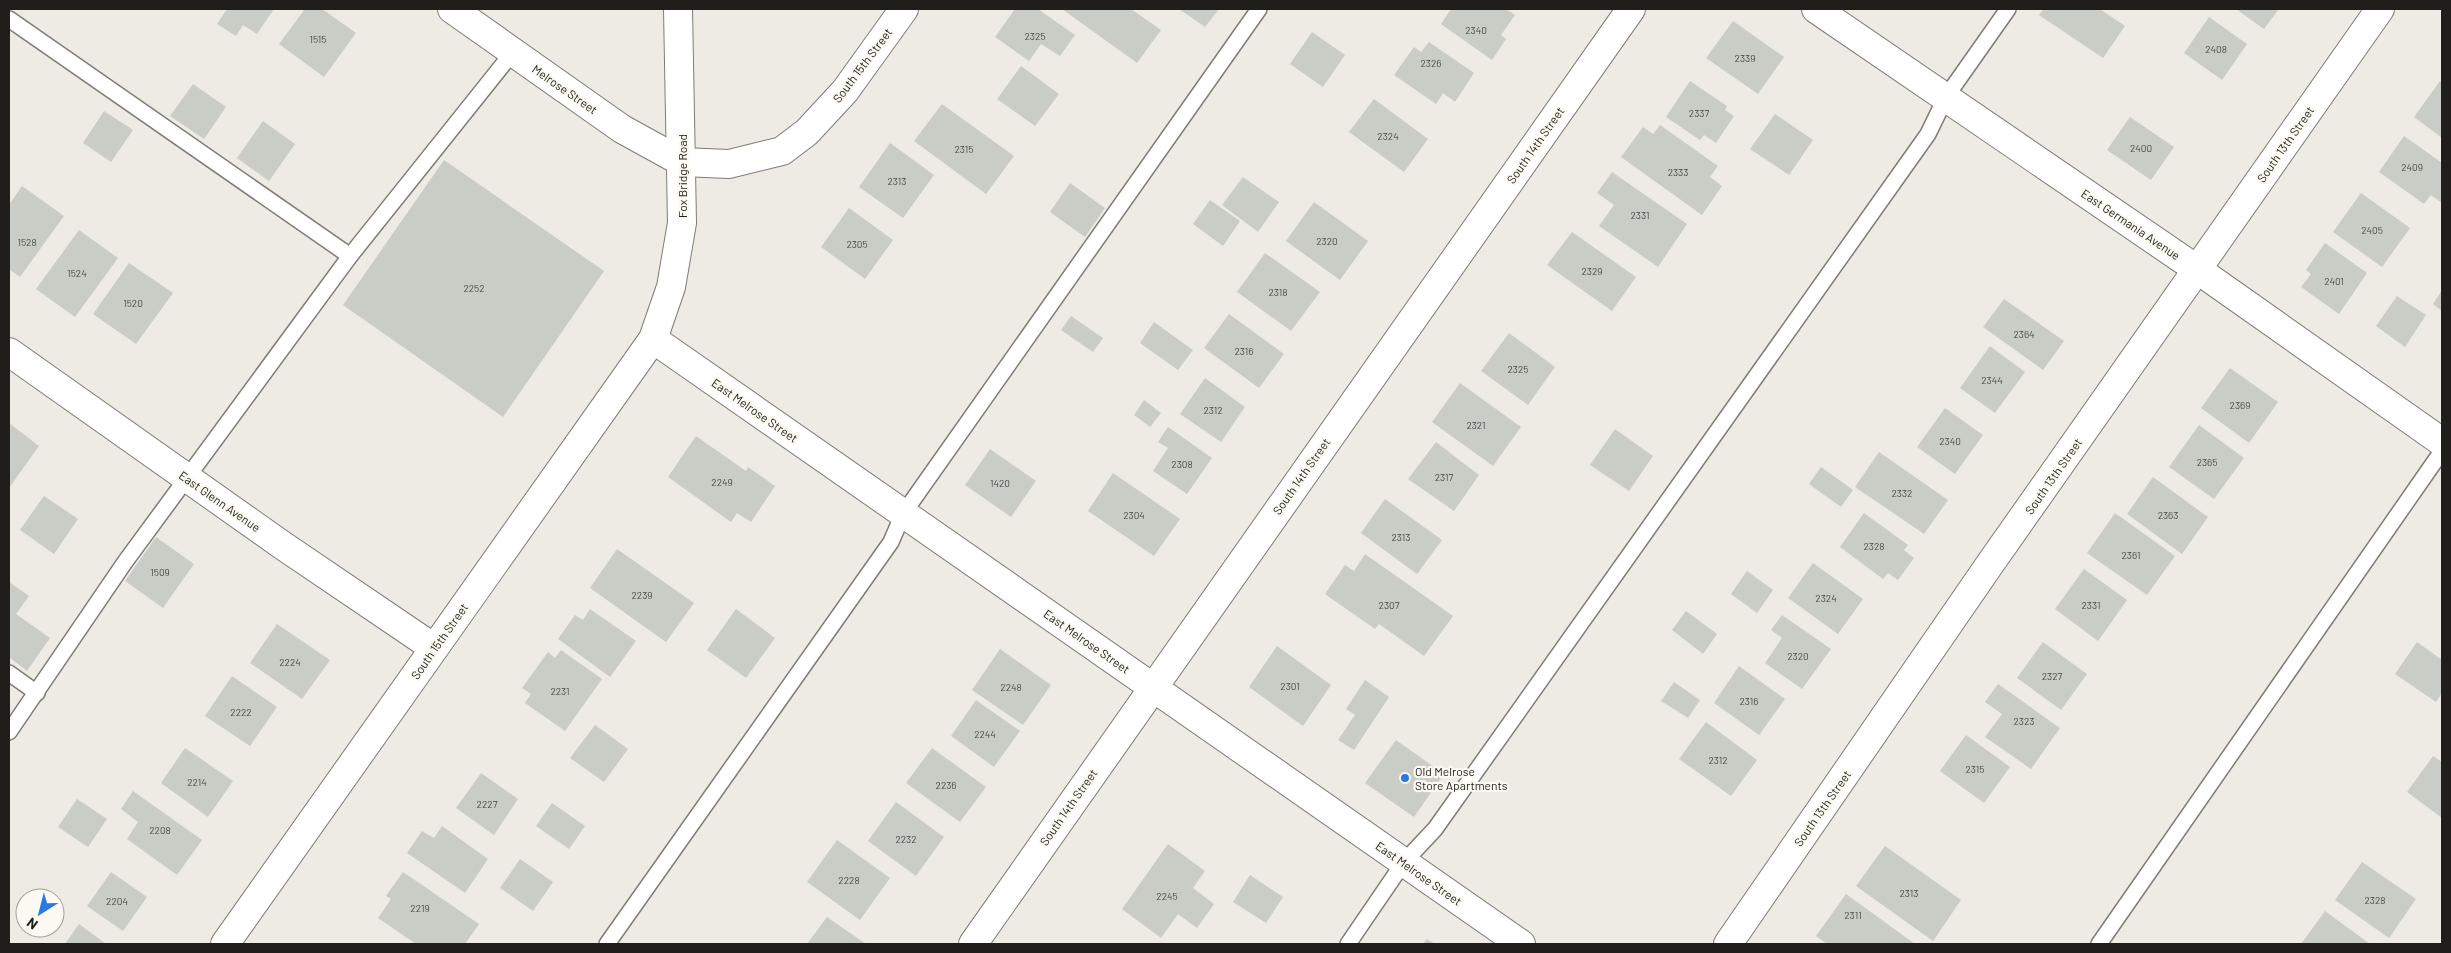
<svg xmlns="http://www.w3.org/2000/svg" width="2451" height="953" font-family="Barlow,sans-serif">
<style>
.building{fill:#cacdc6}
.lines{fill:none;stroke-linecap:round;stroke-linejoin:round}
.service-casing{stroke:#7e7c75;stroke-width:18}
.minor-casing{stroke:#7e7c75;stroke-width:30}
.service{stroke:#fff;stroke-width:15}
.minor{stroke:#fff;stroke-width:28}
.poi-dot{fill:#267ae5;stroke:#fbf9f1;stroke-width:2}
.labels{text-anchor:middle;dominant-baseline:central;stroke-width:4.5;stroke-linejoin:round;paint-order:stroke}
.number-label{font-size:10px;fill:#4a4a46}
.street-label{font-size:12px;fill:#1f1e1b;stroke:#fbf9f1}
.poi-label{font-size:12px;fill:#1f1e1b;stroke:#fbf9f1;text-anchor:start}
</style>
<rect width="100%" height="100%" fill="#edebe4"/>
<g class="building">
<path d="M227 9H274L257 34 243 25 236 36 217 24Z"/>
<path d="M305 9H322L356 33 324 77 279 44Z"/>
<path d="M1015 9H1038L1075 35 1060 56 1041 44 1029 61 995 37Z"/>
<path d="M1062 9H1131L1161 30 1137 63Z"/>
<path d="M1179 9H1219L1205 27Z"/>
<path d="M1451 9H1506L1515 15 1501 35 1506 39 1492 60 1441 24Z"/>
<path d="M2044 9H2100L2125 26 2103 58 2039 15Z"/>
<path d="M2236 9H2279L2264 29Z"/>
<path d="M2209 17 2247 44 2222 80 2184 53Z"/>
<path d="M1733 21 1784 57 1758 94 1706 58Z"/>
<path d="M1312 32 1345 55 1323 87 1290 64Z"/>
<path d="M1429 42 1474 73 1455 102 1443 93 1436 104 1394 75 1414 47 1421 52Z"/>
<path d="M1021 66 1059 94 1035 126 997 99Z"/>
<path d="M1690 81 1727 106 1725 110 1734 116 1716 143 1704 135 1700 140 1666 117Z"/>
<path d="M2440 81 2442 83V138L2414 117Z"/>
<path d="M193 84 226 107 204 139 170 116Z"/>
<path d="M1374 99 1428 139 1404 172 1349 132Z"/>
<path d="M942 104 1014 156 986 194 914 141Z"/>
<path d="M104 111 133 130 111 162 83 143Z"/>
<path d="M1775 114 1813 140 1789 175 1750 149Z"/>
<path d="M2130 117 2174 147 2151 180 2107 150Z"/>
<path d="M263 121 295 144 269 181 237 158Z"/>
<path d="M1660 125 1718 166 1710 177 1722 186 1702 215 1621 157 1643 127 1653 134Z"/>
<path d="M2404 136 2442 163V203L2431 195 2424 204 2379 172Z"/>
<path d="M890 143 934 175 903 218 859 187Z"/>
<path d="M444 160 604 271 503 417 343 305Z"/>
<path d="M1612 172 1687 224 1658 267 1599 226 1614 205 1597 193Z"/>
<path d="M1243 177 1279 202 1258 232 1222 205Z"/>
<path d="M1070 183 1105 208 1085 237 1050 212Z"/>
<path d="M22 186 64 216 20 277 9 269V205Z"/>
<path d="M2361 193 2410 228 2382 267 2333 232Z"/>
<path d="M1210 200 1240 221 1223 246 1193 224Z"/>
<path d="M1314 202 1368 241 1340 280 1286 241Z"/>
<path d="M849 208 893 240 865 279 821 247Z"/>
<path d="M79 230 118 258 75 317 36 289Z"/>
<path d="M1572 232 1636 277 1612 311 1547 265Z"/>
<path d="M2325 243 2367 273 2339 314 2301 287 2311 274 2306 270Z"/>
<path d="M1265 253 1320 292 1291 331 1237 292Z"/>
<path d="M129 263 173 293 136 344 93 314Z"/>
<path d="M2442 290V311L2433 304Z"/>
<path d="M2397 296 2426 315 2405 347 2376 326Z"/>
<path d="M2004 299 2064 341 2043 370 1983 327Z"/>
<path d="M1229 314 1284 354 1259 388 1204 348Z"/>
<path d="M1071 316 1103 338 1093 352 1061 330Z"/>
<path d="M1154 322 1193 350 1178 370 1140 343Z"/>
<path d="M1509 333 1555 367 1528 405 1481 371Z"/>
<path d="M1990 346 2025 372 1995 413 1960 388Z"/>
<path d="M2230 368 2278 402 2249 443 2201 408Z"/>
<path d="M1205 378 1245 407 1221 442 1180 414Z"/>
<path d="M1460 383 1521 427 1493 466 1432 422Z"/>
<path d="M1144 400 1161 413 1150 427 1134 415Z"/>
<path d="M1945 408 1983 435 1955 474 1917 447Z"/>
<path d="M9 423 39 446 9 488Z"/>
<path d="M2199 425 2244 458 2214 499 2169 467Z"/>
<path d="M1168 427 1212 458 1187 494 1153 471 1168 448 1158 442Z"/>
<path d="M1615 429 1653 456 1629 491 1590 465Z"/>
<path d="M696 436 746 471 748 467 775 486 751 522 737 513 731 522 668 477Z"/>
<path d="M1436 442 1479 475 1454 511 1408 479Z"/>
<path d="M990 449 1036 481 1011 517 965 485Z"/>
<path d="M1879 452 1948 500 1924 534 1855 487Z"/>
<path d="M1821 467 1853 490 1841 507 1809 484Z"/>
<path d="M1113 473 1180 519 1154 556 1088 511Z"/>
<path d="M2153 477 2208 517 2182 554 2127 514Z"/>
<path d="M44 496 78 519 54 554 20 530Z"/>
<path d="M1385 499 1442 540 1417 574 1361 533Z"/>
<path d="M1864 513 1908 545 1904 550 1914 558 1898 580 1888 573 1883 579 1840 547Z"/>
<path d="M2115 513 2175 556 2147 595 2087 553Z"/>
<path d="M156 537 194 564 163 608 125 581Z"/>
<path d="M617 549 694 603 666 642 590 588Z"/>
<path d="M1365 554 1453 616 1424 656 1379 624 1375 629 1325 594 1345 565 1354 571Z"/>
<path d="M1813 563 1863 599 1838 634 1788 598Z"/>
<path d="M2084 569 2127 600 2098 641 2055 609Z"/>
<path d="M1747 571 1773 590 1757 613 1731 594Z"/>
<path d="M9 582 29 596 16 614 50 638 27 671 9 657Z"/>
<path d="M590 609 636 641 610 677 558 639 575 615 583 620Z"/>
<path d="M736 609 775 638 746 678 707 650Z"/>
<path d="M1686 611 1717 634 1703 654 1672 630Z"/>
<path d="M1782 615 1831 649 1802 689 1765 663 1782 638 1771 630Z"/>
<path d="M277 624 330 660 302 699 250 663Z"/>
<path d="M2043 642 2087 674 2061 710 2017 678Z"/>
<path d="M2417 642 2442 660V693L2436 702 2395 674Z"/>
<path d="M1277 646 1331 685 1303 726 1249 687Z"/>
<path d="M1000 649 1051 685 1023 725 972 690Z"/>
<path d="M561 650 602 679 565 731 525 703 531 694 522 688 548 652 555 658Z"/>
<path d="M1739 666 1785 699 1759 735 1714 703Z"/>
<path d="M232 676 277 707 250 746 205 716Z"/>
<path d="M1365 680 1389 697 1354 750 1338 740 1355 715 1346 709Z"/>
<path d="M1674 682 1700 700 1688 718 1661 701Z"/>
<path d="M1998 684 2060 728 2031 769 1985 737 2002 714 1985 702Z"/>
<path d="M976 700 1020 731 994 767 951 736Z"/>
<path d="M1706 722 1757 760 1731 796 1679 759Z"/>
<path d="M595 725 628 749 604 782 570 758Z"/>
<path d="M1966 735 2010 767 1984 803 1940 771Z"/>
<path d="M1396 740 1444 774 1414 817 1365 783Z"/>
<path d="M185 748 233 781 208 817 161 783Z"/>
<path d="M932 748 986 787 960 822 906 783Z"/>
<path d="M2433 756 2442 762V818L2407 792Z"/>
<path d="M481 773 518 799 494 835 456 808Z"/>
<path d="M133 791 202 840 177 875 127 839 138 822 121 809Z"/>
<path d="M77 799 107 819 88 847 58 827Z"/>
<path d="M896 802 944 837 916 876 868 841Z"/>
<path d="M552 803 585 826 569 849 536 826Z"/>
<path d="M442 826 488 859 465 893 407 853 422 831 434 838Z"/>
<path d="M837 840 890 878 860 920 807 882Z"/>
<path d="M1168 844 1205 871 1193 888 1214 904 1197 928 1178 914 1161 938 1122 909Z"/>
<path d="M1885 846 1961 900 1933 941 1856 886Z"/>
<path d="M520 859 553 882 533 911 500 888Z"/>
<path d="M2362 862 2416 899 2389 938 2335 900Z"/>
<path d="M111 872 147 897 123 931 87 906Z"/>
<path d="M403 872 479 924 465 944H416L378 918 391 899 386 896Z"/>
<path d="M1250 875 1283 897 1266 923 1233 902Z"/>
<path d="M1846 894 1915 944H1827L1816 936Z"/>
<path d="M2325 911 2370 944H2301Z"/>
<path d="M827 917 866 944H807Z"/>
<path d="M79 924 106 944H65Z"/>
<path d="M1427 939 1435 944H1423Z"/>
</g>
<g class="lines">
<defs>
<g id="service">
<path d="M9 19 350 256"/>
<path d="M9 673 37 693"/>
<path d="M9 732 125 562 350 256 513 52"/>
<path d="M607 944 891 542 903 514 1259 9"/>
<path d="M1348 944 1404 862 1435 829 1928 134 1946 97 2008 9"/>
<path d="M2099 944 2442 451"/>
</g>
<g id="minor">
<path d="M452 9 622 129 682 162 729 164 782 151 807 132 845 91 904 9"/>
<path d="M1816 9 2198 270 2442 442"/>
<path d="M653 339 1521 944"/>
<path d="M9 352 282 545 434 648"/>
<path d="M225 944 653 339 671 287 682 223 678 9"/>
<path d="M973 944 1631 9"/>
<path d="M1728 944 1990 564 2380 9"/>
</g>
</defs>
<use href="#service" class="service-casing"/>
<use href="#minor" class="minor-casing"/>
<use href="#service" class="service"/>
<use href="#minor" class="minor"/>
</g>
<circle class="poi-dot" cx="1405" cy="778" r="5"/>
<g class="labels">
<g class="number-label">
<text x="1476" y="30">2340</text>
<text x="1035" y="36">2325</text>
<text x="318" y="39">1515</text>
<text x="2216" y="49">2408</text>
<text x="1745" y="58">2339</text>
<text x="1431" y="63">2326</text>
<text x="1699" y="113">2337</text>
<text x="1388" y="136">2324</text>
<text x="2141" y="148">2400</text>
<text x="964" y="149">2315</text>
<text x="2412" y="167">2409</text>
<text x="1678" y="172">2333</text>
<text x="897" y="181">2313</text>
<text x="1640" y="215">2331</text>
<text x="2372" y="230">2405</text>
<text x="1327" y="241">2320</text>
<text x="27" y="242">1528</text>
<text x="857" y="244">2305</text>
<text x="1592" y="271">2329</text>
<text x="77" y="273">1524</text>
<text x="2334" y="281">2401</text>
<text x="474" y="288">2252</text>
<text x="1278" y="292">2318</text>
<text x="133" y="303">1520</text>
<text x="2024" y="334">2364</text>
<text x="1244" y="351">2316</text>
<text x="1518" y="369">2325</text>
<text x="1992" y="380">2344</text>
<text x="2240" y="405">2369</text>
<text x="1213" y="410">2312</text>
<text x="1476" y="425">2321</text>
<text x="1950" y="441">2340</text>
<text x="2207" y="462">2365</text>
<text x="1182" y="464">2308</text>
<text x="1444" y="477">2317</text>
<text x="722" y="482">2249</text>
<text x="1000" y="483">1420</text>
<text x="1902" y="493">2332</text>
<text x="1134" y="515">2304</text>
<text x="2168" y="515">2363</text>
<text x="1401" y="537">2313</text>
<text x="1874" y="546">2328</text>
<text x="2131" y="555">2361</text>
<text x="160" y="572">1509</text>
<text x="642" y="595">2239</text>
<text x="1826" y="598">2324</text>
<text x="1389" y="605">2307</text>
<text x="2091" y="605">2331</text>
<text x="1798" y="656">2320</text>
<text x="290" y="662">2224</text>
<text x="2052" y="676">2327</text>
<text x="1290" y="686">2301</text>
<text x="1011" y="687">2248</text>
<text x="560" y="691">2231</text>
<text x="1749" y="701">2316</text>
<text x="241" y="712">2222</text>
<text x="2024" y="721">2323</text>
<text x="985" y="734">2244</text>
<text x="1718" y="760">2312</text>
<text x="1975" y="769">2315</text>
<text x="197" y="782">2214</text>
<text x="946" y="785">2236</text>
<text x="487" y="804">2227</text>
<text x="160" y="830">2208</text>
<text x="906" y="839">2232</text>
<text x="849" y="880">2228</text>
<text x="1909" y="893">2313</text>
<text x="1167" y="896">2245</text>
<text x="2375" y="900">2328</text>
<text x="117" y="901">2204</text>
<text x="420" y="908">2219</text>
<text x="1853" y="915">2311</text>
</g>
<g class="street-label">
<text transform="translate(862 65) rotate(-53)">South 15th Street</text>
<text transform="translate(565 89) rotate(35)">Melrose Street</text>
<text transform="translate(2285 144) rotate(-55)">South 13th Street</text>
<text transform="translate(1535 145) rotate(-55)">South 14th Street</text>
<text transform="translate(682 176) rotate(-90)">Fox Bridge Road</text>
<text transform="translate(2131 224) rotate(34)">East Germania Avenue</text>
<text transform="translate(755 410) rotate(35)">East Melrose Street</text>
<text transform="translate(1301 476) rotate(-55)">South 14th Street</text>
<text transform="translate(2053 476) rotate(-55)">South 13th Street</text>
<text transform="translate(220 501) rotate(35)">East Glenn Avenue</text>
<text transform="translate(439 641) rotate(-55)">South 15th Street</text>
<text transform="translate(1087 641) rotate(35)">East Melrose Street</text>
<text transform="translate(1068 807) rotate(-55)">South 14th Street</text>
<text transform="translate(1822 808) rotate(-55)">South 13th Street</text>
<text transform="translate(1419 873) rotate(35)">East Melrose Street</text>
</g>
<g class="poi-label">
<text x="1415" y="771">Old Melrose<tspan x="1415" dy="14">Store Apartments</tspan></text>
</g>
</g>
<rect width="2451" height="953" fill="none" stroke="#1f1e1b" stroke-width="20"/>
<g transform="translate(40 913) rotate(216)"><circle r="24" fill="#fbf9f1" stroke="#a3a19b"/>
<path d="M0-4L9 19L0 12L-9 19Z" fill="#267ae5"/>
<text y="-8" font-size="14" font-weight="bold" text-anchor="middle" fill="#1f1e1b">N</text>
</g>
</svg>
